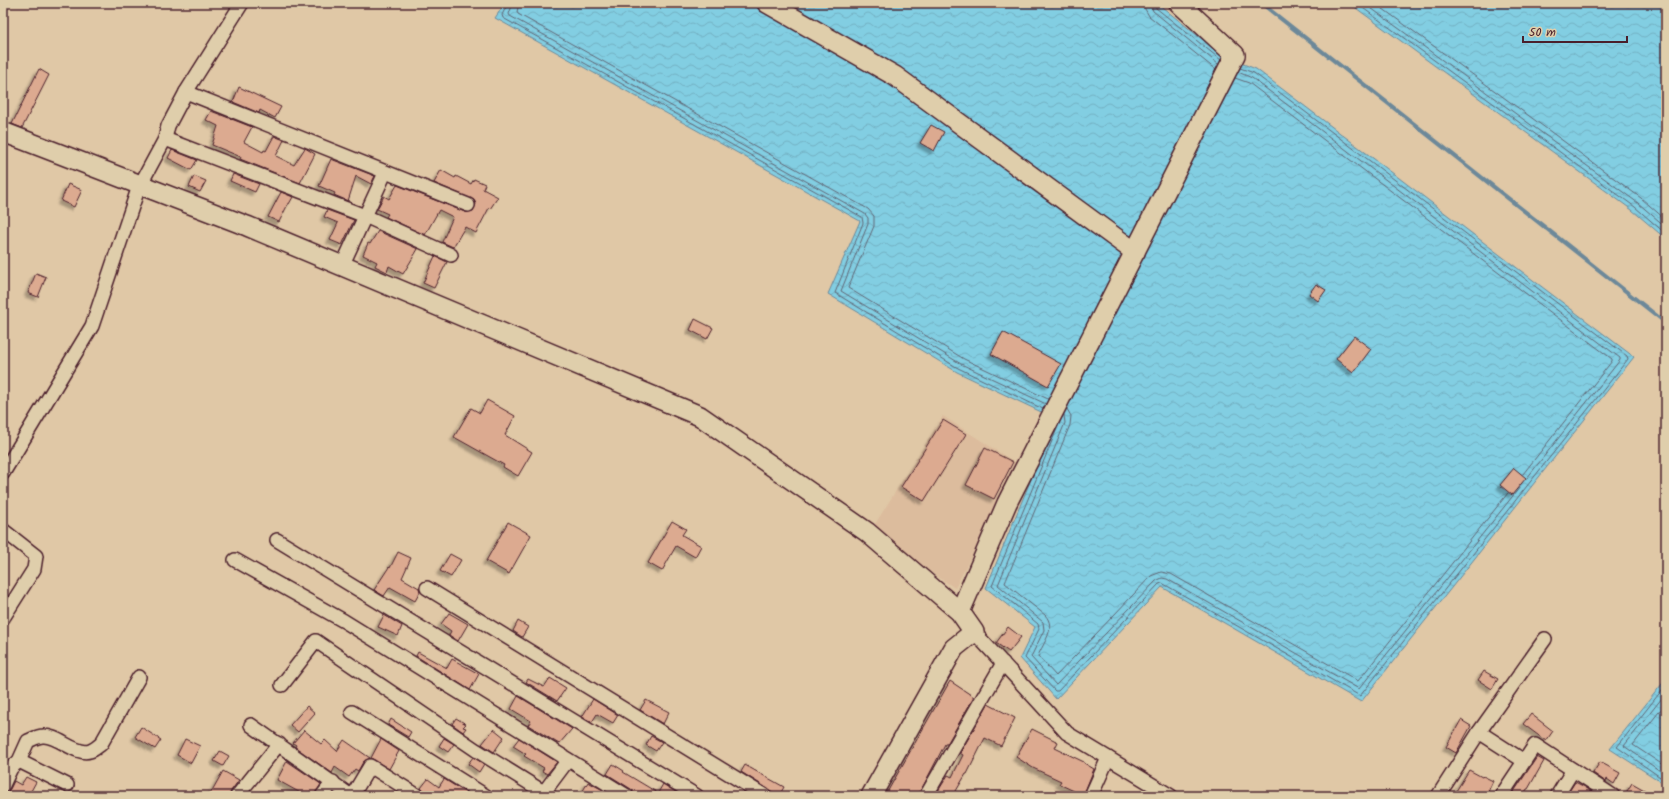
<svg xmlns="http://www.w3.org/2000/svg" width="1669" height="799" font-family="Kalam,sans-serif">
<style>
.built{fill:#dcbc9d}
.water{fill:url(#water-waves);stroke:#6c8899}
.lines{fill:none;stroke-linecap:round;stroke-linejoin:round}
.shore{stroke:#606574;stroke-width:1}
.stream{stroke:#6c8899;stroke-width:4}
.building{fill:#dcaa90;stroke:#4a1f2b;filter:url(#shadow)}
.street-casing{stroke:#4a1f2b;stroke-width:16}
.secondary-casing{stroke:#4a1f2b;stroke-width:22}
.street{stroke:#dfceab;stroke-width:13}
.secondary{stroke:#dfceab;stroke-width:19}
</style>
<defs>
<pattern id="water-waves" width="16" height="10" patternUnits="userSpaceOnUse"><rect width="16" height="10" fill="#82cee2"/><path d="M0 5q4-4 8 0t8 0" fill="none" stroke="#72b0c2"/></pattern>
<filter id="shadow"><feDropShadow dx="-3.5" dy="3.5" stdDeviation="1" flood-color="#0004"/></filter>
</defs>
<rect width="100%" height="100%" fill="#e0c8a6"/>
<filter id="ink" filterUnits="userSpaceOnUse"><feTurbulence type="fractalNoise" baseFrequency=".025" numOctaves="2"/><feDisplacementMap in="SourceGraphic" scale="8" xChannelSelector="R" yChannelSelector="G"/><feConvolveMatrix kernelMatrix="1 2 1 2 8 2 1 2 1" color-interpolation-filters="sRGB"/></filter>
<g filter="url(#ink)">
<path class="built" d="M943 416 1019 465 955 588 870 532Z"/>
<g class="water">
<path d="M505 3H1157L1223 56 1256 69 1634 357 1361 702 1162 587 1056 699 1020 658 1035 627 986 588 1056 419 957 372 828 294 860 221 495 18Z"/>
<path d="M1349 3H1666V239L1632 210Z"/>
<path d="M1666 679V785L1610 749Z"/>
</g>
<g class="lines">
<g class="shore">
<path d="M508 3 502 15 503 18 862 217 863 223 835 293 958 368 1043 409"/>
<path d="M513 3 509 14 510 16 865 214 868 218V224L841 291 961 364 1046 404"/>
<path d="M519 3 517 12 518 14 868 209 874 216V226L848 288 964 359 1048 399"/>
<path d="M1144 3 1145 9 1149 16 1216 70"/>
<path d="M1150 3 1153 11 1218 64"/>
<path d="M1155 3 1156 8 1221 60"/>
<path d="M1356 3 1635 207 1666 234"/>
<path d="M1364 3 1638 203 1666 227"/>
<path d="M1375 3 1641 198 1666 220"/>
<path d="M1238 72 1252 78 1620 358V360L1527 478"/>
<path d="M1235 78 1249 83 1612 359V361L1523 474"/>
<path d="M1067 409 1071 416 1070 425 1005 583 1045 615C1057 628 1043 643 1038 656L1056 676 1151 576 1161 572 1171 574 1358 681 1508 493"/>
<path d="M1064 415 1065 423 998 585 1043 622 1044 630 1031 657 1056 685 1156 581 1162 578 1167 579 1359 689 1520 487"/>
<path d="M1059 424 992 586 1038 624 1039 629 1025 658 1055 691H1058L1159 584 1162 583 1360 696 1628 359 1627 356 1254 73 1240 68"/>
<path d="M1666 685 1617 747 1666 781"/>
<path d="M1666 693 1624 746 1666 775"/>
<path d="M1666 703 1633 745 1666 767"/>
</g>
<path class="stream" d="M1261 3 1666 323"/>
</g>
<g class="building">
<path d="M39 69 49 75 22 128 12 124Z"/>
<path d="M239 87 281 107 275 118 260 110 259 113 233 102Z"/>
<path d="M211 111 252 127 244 142 263 152 264 150 266 151 274 136 284 140 276 156 294 165 305 148 315 154 300 183 240 159 241 157 212 145 218 126 206 120Z"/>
<path d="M931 125 944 132 934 151 920 143Z"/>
<path d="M172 150 197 160 191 170 168 158Z"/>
<path d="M331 159 375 176 371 184 356 176 348 201 334 195 335 193 319 186Z"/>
<path d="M441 170 455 178 456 176 471 184 474 179 485 184 483 189 498 197 490 209 489 208 476 233 465 227 453 247 442 242 453 217 439 210 425 235 386 217 388 214 377 209 384 196 389 199 397 185 465 212 473 211 476 204 474 200 434 183Z"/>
<path d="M233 174 259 184 255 192 230 181Z"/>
<path d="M194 176 206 181 200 192 189 187Z"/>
<path d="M68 184 82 190 74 207 61 201Z"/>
<path d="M281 192 293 197 289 204H288L279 222 268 217Z"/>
<path d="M327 210 354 220 342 245 330 240 338 223 324 217Z"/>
<path d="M378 231 418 249 403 274 389 266 387 272 375 266 377 262 363 255 368 243 370 244Z"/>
<path d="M435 256 447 262 434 288 423 283Z"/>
<path d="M36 273 46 277 38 297 28 293Z"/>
<path d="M1316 284 1326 290 1318 301 1309 294Z"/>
<path d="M695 319 713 328 707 339 690 330Z"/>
<path d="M1003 332 1061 364 1048 386 991 354Z"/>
<path d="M1354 336 1371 349 1353 373 1336 359Z"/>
<path d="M487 400 515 416 505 435 532 452 518 476 503 467 504 465 454 437 471 408 480 413Z"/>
<path d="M943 420 966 434 924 501 901 487Z"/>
<path d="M985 448 1013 462 994 499 966 485Z"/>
<path d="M1514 468 1526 478 1512 495 1500 485Z"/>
<path d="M672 521 686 529 682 535 701 546 695 557 676 546 662 571 648 563Z"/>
<path d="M508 522 531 535 509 574 486 561Z"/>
<path d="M398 552 411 558 402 578 419 588 420 592 415 601 390 587 384 596 374 590 389 567 390 568Z"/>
<path d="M450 554 461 560 451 577 440 571Z"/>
<path d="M449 613 468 624 458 641 449 635 451 631 441 624Z"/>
<path d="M384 615 402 626 398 636 378 627Z"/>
<path d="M518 621 528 627 522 637 513 631Z"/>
<path d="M1008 627 1021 637 1009 652 996 643Z"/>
<path d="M418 652 447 668 452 659 479 674 470 690 416 656Z"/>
<path d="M1484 671 1498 679 1492 689 1478 680Z"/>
<path d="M550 678 566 688 557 701 526 682 528 679 544 687Z"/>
<path d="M950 681 974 697 947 744H945L918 796H885Z"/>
<path d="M518 696 572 729 559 744 528 725 531 721 511 709Z"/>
<path d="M593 699 618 715 613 723 597 714 592 722 582 717Z"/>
<path d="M646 700 669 712 663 724 640 710Z"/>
<path d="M988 704 1015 718 1001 746 985 738 967 774H966L953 796H935L948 775 952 777 963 755 960 753Z"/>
<path d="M307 706 315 713 298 732 290 725Z"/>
<path d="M1531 714 1553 731 1546 741 1523 724Z"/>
<path d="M456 718 466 724 463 727 466 728 463 732 452 724Z"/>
<path d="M391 719 411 732 408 737 388 725Z"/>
<path d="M1461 720 1471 726 1456 753 1446 747Z"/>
<path d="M141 727 161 740 155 749 135 737Z"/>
<path d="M494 729 504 737 494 752 482 744Z"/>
<path d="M1032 729 1058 742 1055 748 1084 762V763L1094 769 1083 796H1072L1074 791 1059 784 1061 781 1033 768 1016 757Z"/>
<path d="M304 730 321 744 325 740 337 751 344 740 370 758 363 762 358 771 355 769 349 777 335 767 332 773 295 747 296 745 293 743Z"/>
<path d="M651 736 662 742 656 751 646 745Z"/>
<path d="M444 738 454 744 448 752 439 746Z"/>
<path d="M519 738 557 762 547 774 542 771 544 768 524 756 526 754 513 746Z"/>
<path d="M185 739 200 746 191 763 177 755Z"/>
<path d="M381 739 399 751 389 769 371 758Z"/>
<path d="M220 751 229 756 223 766 214 761Z"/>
<path d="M473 757 484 764 479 772 468 764Z"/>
<path d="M1537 757 1544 761 1528 789H1527L1523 796H1511Z"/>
<path d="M287 761 321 784 314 796H306L277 780Z"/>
<path d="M1600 762 1620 773 1614 784 1607 779 1606 782 1593 773Z"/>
<path d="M613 764 624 771 623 772 658 793 663 784 682 796H635L631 789 607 774Z"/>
<path d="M745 765 784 787 779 796 741 772Z"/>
<path d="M1469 770 1482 777 1483 776 1493 781 1486 796H1453Z"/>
<path d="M223 771 239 780 231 791 229 796H209Z"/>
<path d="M26 777 36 782 31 791 39 796H4L10 789 14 781 21 785Z"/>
<path d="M428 779 439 787 444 779 471 796H426L425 792 421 788Z"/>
<path d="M588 782 603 790 599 796H580Z"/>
<path d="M1575 782 1585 787 1598 796H1566Z"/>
<path d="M1632 783 1655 796H1624Z"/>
</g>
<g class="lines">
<defs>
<g id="street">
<path d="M186 92 468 205"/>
<path d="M165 139 365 216 451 255"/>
<path d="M342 266 385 173"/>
<path d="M3 473 92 326 138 189 165 139 168 126 186 92 242 3"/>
<path d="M3 530 36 556 34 569 3 618"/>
<path d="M277 540 697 796"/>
<path d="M235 560 344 621 627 796"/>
<path d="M427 588 765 796"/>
<path d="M974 632 1067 733 1171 796"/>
<path d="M282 685 316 641 476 750 550 796"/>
<path d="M352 712 486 796"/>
<path d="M251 725 351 796"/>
<path d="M1479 732 1545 639"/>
<path d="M19 761 67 785"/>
<path d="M3 785 11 768 19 761 28 741C33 739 38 736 43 736 58 735 76 756 90 751 94 750 98 746 101 744L139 677"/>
<path d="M237 796 279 744"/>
<path d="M322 796 333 782"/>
<path d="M352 796 370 766 418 796"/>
<path d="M541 796 568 760"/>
<path d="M926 796 1003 663"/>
<path d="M1091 796 1108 758"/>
<path d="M1438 796 1479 732 1524 761"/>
<path d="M1501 796 1535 745 1613 796"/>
<path d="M1557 796 1573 770"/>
</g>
<g id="secondary">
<path d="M767 3 895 76 1135 252"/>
<path d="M3 132 247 226 700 416 867 532 960 612 974 632 954 648 871 796"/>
<path d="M960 612 1007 503 1235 55 1179 3"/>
</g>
</defs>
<use href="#street" class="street-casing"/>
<use href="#secondary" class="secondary-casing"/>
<use href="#street" class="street"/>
<use href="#secondary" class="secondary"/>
</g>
</g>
<rect width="1669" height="799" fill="none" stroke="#dfceab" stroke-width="16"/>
<rect x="8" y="8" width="1653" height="783" fill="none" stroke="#4a1f2b" stroke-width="1.5" filter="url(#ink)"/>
<path d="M1523 36v6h104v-6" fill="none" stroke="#4a1f2b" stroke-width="2"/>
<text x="1529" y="36" font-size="12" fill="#4a1f2b" stroke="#dfceab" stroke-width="3" paint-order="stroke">50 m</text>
</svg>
